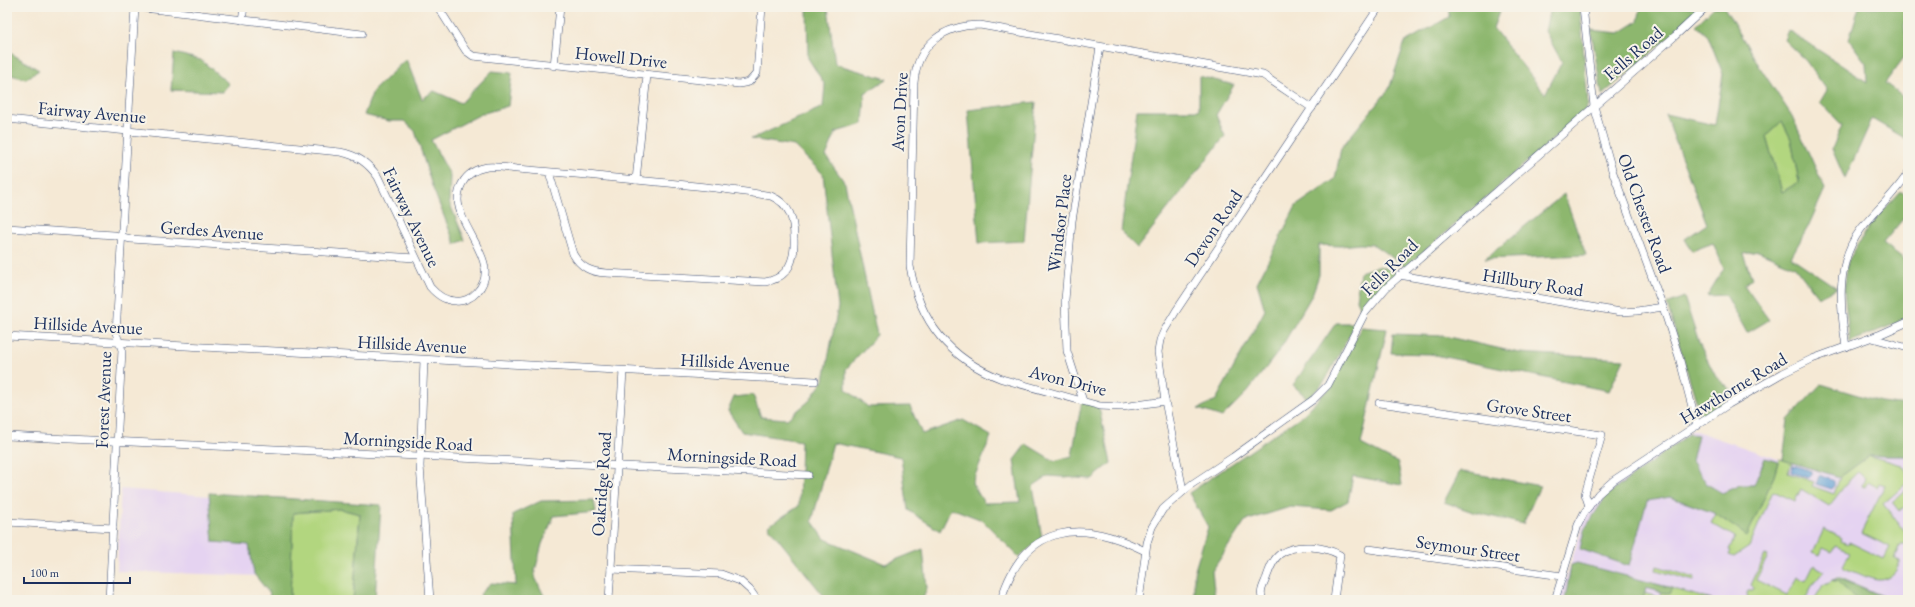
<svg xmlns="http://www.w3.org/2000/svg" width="1915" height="607" font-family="'EB Garamond',serif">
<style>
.built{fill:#e5d3f1}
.green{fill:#b2d67f;stroke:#66826e}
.forest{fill:#8db76e;stroke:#547366;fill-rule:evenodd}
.water{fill:#65a2d6;stroke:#40689a}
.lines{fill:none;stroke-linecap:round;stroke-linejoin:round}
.minor-casing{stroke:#3c4b70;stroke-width:8}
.minor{stroke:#fff;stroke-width:7}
.labels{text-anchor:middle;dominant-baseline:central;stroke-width:4;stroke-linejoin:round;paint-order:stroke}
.street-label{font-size:18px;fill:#1b2f5e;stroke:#f7f3e8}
</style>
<rect width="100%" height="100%" fill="#f7f3e8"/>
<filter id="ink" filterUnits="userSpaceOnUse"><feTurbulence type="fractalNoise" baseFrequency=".025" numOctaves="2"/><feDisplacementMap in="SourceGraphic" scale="8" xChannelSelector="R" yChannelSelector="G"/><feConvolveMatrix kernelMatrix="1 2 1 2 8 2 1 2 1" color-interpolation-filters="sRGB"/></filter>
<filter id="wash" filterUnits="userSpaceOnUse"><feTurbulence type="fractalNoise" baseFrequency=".012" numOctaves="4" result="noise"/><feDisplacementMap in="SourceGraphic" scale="16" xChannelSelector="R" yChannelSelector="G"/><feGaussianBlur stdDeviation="0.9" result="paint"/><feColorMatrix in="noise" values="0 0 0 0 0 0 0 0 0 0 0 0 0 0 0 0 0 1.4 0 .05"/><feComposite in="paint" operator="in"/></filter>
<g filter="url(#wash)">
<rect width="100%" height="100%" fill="#f5e9d5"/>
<g class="built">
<path d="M1693 430 1775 458 1840 477 1869 456H1908V600H1559L1586 516 1612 485Z"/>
<path d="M121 489 361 508 354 600H290L291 577 117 571Z"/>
</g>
<g class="green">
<path d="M1782 121 1791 139 1799 182 1782 192 1766 136Z"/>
<path d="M1869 456 1902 465 1908 472V482L1883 504 1908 535V542L1904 544H1900L1894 559 1899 561C1898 569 1897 573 1890 577 1875 586 1861 572 1845 569L1843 566 1850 552 1835 546 1832 552 1823 548 1820 555 1813 552 1824 529 1842 538 1841 541 1848 544 1849 542 1884 559 1890 547 1861 533 1885 485 1879 483 1877 487 1868 482 1865 487 1862 486 1865 478 1858 472C1846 482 1839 494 1829 506L1801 489 1795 501 1773 491 1749 547 1734 557 1729 555 1731 551 1729 550 1735 537 1711 523 1716 514 1747 535 1774 476 1779 459 1792 462 1788 473 1814 482 1812 486 1834 494 1840 477Z"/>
<path d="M1908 488V504L1899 511 1892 502Z"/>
<path d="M340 509 360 514 353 600H290L293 513Z"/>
<path d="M1765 555 1768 556 1756 580 1787 595 1797 577 1806 581 1814 565 1824 571 1813 584 1805 600H1748L1747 593 1748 590H1753L1754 588 1751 585Z"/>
<path d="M1657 566 1695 578 1694 581 1656 570Z"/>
<path d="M1837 578H1841L1885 597 1883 600H1814L1823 585Z"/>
<path d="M1664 586 1712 600H1643L1644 593 1660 598Z"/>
</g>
<g class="forest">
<path d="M807 7H828L835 64 887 79 865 93 863 124 836 132 826 156 845 183 877 335 846 369V389L868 407 910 406 922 434 963 420 991 436 972 483 984 503 1020 502 1014 460 1026 444 1054 461 1072 456 1082 400 1098 403 1111 463 1092 479 1048 476 1033 486 1042 538 1019 557 982 520 951 508 940 531 908 510 901 457 833 443 812 521 825 539 885 564 923 549 927 588 922 600H827L768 526 799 506 801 441 742 432 728 411 734 397 753 395 761 417 787 419 808 402 824 380 838 307 823 174 794 146 751 139 823 107 825 85 808 58Z"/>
<path d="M1449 7H1501L1493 28 1545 94 1562 62 1545 31 1550 8 1551 7H1580L1588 105 1582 114 1406 267 1374 245 1360 244 1340 246 1319 245V275L1312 295 1279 351 1247 392 1222 417 1198 409 1216 400 1265 310 1257 283 1296 206 1335 179 1341 148 1389 89 1405 42 1449 17Z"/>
<path d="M1641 7H1704L1602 95 1591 30 1619 33 1638 21Z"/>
<path d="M1714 7H1724L1761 69 1792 116 1825 189 1808 227 1791 257 1837 288 1818 297 1795 267 1758 251 1743 254 1752 278 1744 285 1769 320 1747 333 1726 295 1707 296 1724 268 1713 243 1692 251 1685 239 1707 224 1665 114 1715 125 1723 74 1708 36 1696 25ZM1782 121 1791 139 1799 182 1782 192 1766 136Z"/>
<path d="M1859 7H1908V18L1904 23 1908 52 1885 83 1908 101V140L1872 119 1845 179 1832 149 1842 125 1820 102 1827 90 1806 61 1784 40 1788 30 1867 82 1866 63 1849 40Z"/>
<path d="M7 51 39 70 26 79 7 74Z"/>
<path d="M174 53 201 60 229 84 222 92 171 90Z"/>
<path d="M406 59 422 99 434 91 461 103 492 71 512 73 508 106 481 114 431 140 450 175 449 202 465 240 455 244 432 186 415 131 404 121H389L364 115 373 91Z"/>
<path d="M1199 76 1234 85 1216 115 1225 136 1137 248 1121 232 1137 110H1199Z"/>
<path d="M1036 102 1024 241 979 243 968 110Z"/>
<path d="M1901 191 1908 197V213L1883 243 1904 259 1908 255V316L1897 323 1850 342 1844 291 1848 261 1870 225Z"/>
<path d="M1564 194 1586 255 1485 259Z"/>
<path d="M1379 266 1397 272 1361 311 1356 300 1360 272Z"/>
<path d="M1684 297 1699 343 1716 377 1735 394 1701 417 1667 304Z"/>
<path d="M1336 323H1356L1325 381 1308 399 1293 385Z"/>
<path d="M1361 327 1387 329 1361 444 1398 463 1402 485 1353 476 1348 501 1331 510 1290 507 1245 521 1212 571 1215 600H1194V573L1208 527 1189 493 1303 415 1332 385Z"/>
<path d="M1393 334 1444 336 1519 353 1624 359 1609 391 1430 354 1391 353Z"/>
<path d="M1821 384 1881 402 1908 405V456H1869L1840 477 1783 460 1788 420Z"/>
<path d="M1689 434 1698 435 1692 461 1707 484 1722 493 1740 485H1754L1765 458 1778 462 1774 476 1747 536 1714 513 1670 497 1647 501 1629 566 1580 549 1584 530 1607 495Z"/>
<path d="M1460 471 1540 486 1523 524 1473 512 1444 502Z"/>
<path d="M209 493 381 505 375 600H353L360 514 340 509 293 513 290 600H268L270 594 254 574 249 545 213 542Z"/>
<path d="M594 500 596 512 554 516 542 544 534 575 545 598 543 600H483L480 594 491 583 516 585 513 514 541 501Z"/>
<path d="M1577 563 1664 586 1672 588 1669 594 1646 588 1643 600H1565L1571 565Z"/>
<path d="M1831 580H1842L1885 597 1883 600H1857L1838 582Z"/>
</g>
<g class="water">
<path d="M1793 465 1811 471V476L1808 478 1791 472Z"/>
<path d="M1819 475 1834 481V487L1832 489 1816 484Z"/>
</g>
</g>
<g filter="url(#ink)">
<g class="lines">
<defs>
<g id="minor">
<path d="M136 7 362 34"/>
<path d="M438 7 466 51 473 56 739 84 749 82 757 73 762 7"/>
<path d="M1583 7 1594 106 1612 170 1663 307 1679 357 1697 426"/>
<path d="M242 20 244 7"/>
<path d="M554 66 560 7"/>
<path d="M7 119 340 152C357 155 368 163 378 177L430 287C436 294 445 301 456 301 463 302 472 298 477 292 503 265 459 229 458 200 458 189 463 178 473 172 477 169 482 168 487 167 497 166 508 168 517 169 541 171 564 173 587 175 648 182 711 185 771 196 790 204 794 219 794 239 795 260 789 278 765 282L606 273C591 272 581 268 573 254L549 172"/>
<path d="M636 180 647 75"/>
<path d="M7 228 114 235 131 239 415 258"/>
<path d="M1399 275 1621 312 1637 311 1663 307"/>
<path d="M7 336 815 381"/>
<path d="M1872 338 1908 348"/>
<path d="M1846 347C1840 307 1835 263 1861 229 1876 210 1895 194 1908 173"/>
<path d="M424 360 420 466 430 600"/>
<path d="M1083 401 1067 351 1065 300 1072 221 1100 47"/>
<path d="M1165 401 1122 407 1100 406 1002 379C949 359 919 322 910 266L914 83C917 45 943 25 980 25L1263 75 1312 108"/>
<path d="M1379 403 1602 435 1585 494 1589 506"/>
<path d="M7 436 808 475"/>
<path d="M1183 490 1165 401 1158 352 1160 340 1164 331 1176 311 1379 7"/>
<path d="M7 522 113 528"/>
<path d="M1369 549 1562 576"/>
<path d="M611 569 721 574 740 581 750 590 757 600"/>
<path d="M109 600 122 350 116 333 135 7"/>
<path d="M609 600 623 371"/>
<path d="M1001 600C1024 523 1081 518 1145 551"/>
<path d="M1139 600 1147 543 1152 527 1163 509 1192 484 1233 457 1314 399 1328 385 1365 313 1386 288 1675 36 1706 7"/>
<path d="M1263 600C1259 593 1263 586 1266 579 1269 571 1272 560 1280 554 1295 543 1324 546 1340 555L1334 600"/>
<path d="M1555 600 1578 525 1584 513 1598 494 1614 480 1729 404 1783 373 1812 359 1881 334 1908 322"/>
</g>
</defs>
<use href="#minor" class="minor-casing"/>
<use href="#minor" class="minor"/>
</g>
</g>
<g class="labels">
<g class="street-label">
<text transform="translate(1633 53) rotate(-41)">Fells Road</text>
<text transform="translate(621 57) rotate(6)">Howell Drive</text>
<text transform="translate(92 112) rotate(5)">Fairway Avenue</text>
<text transform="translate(899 112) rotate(-87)">Avon Drive</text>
<text transform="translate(1645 213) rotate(70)">Old Chester Road</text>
<text transform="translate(412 217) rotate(64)">Fairway Avenue</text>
<text transform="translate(1059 223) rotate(-83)">Windsor Place</text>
<text transform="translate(1213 228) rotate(-56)">Devon Road</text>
<text transform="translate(212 230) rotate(4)">Gerdes Avenue</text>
<text transform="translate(1389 267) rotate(-45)">Fells Road</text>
<text transform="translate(1533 282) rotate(9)">Hillbury Road</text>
<text transform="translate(88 325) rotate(3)">Hillside Avenue</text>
<text transform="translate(412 344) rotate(3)">Hillside Avenue</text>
<text transform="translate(735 362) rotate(3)">Hillside Avenue</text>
<text transform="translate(1068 380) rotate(14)">Avon Drive</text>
<text transform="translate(1733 388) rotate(-31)">Hawthorne Road</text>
<text transform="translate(103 400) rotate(-88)">Forest Avenue</text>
<text transform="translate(1529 410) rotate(8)">Grove Street</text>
<text transform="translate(408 441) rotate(3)">Morningside Road</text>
<text transform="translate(732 457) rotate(3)">Morningside Road</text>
<text transform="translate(601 484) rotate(-86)">Oakridge Road</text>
<text transform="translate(1468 548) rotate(8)">Seymour Street</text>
</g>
</g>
<rect width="1915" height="607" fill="none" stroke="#f7f3e8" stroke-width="24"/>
<path d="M24 577v6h106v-6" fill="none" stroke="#1b2f5e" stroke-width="2"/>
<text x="30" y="577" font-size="12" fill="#1b2f5e" stroke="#f7f3e8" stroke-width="3" paint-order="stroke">100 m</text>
</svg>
